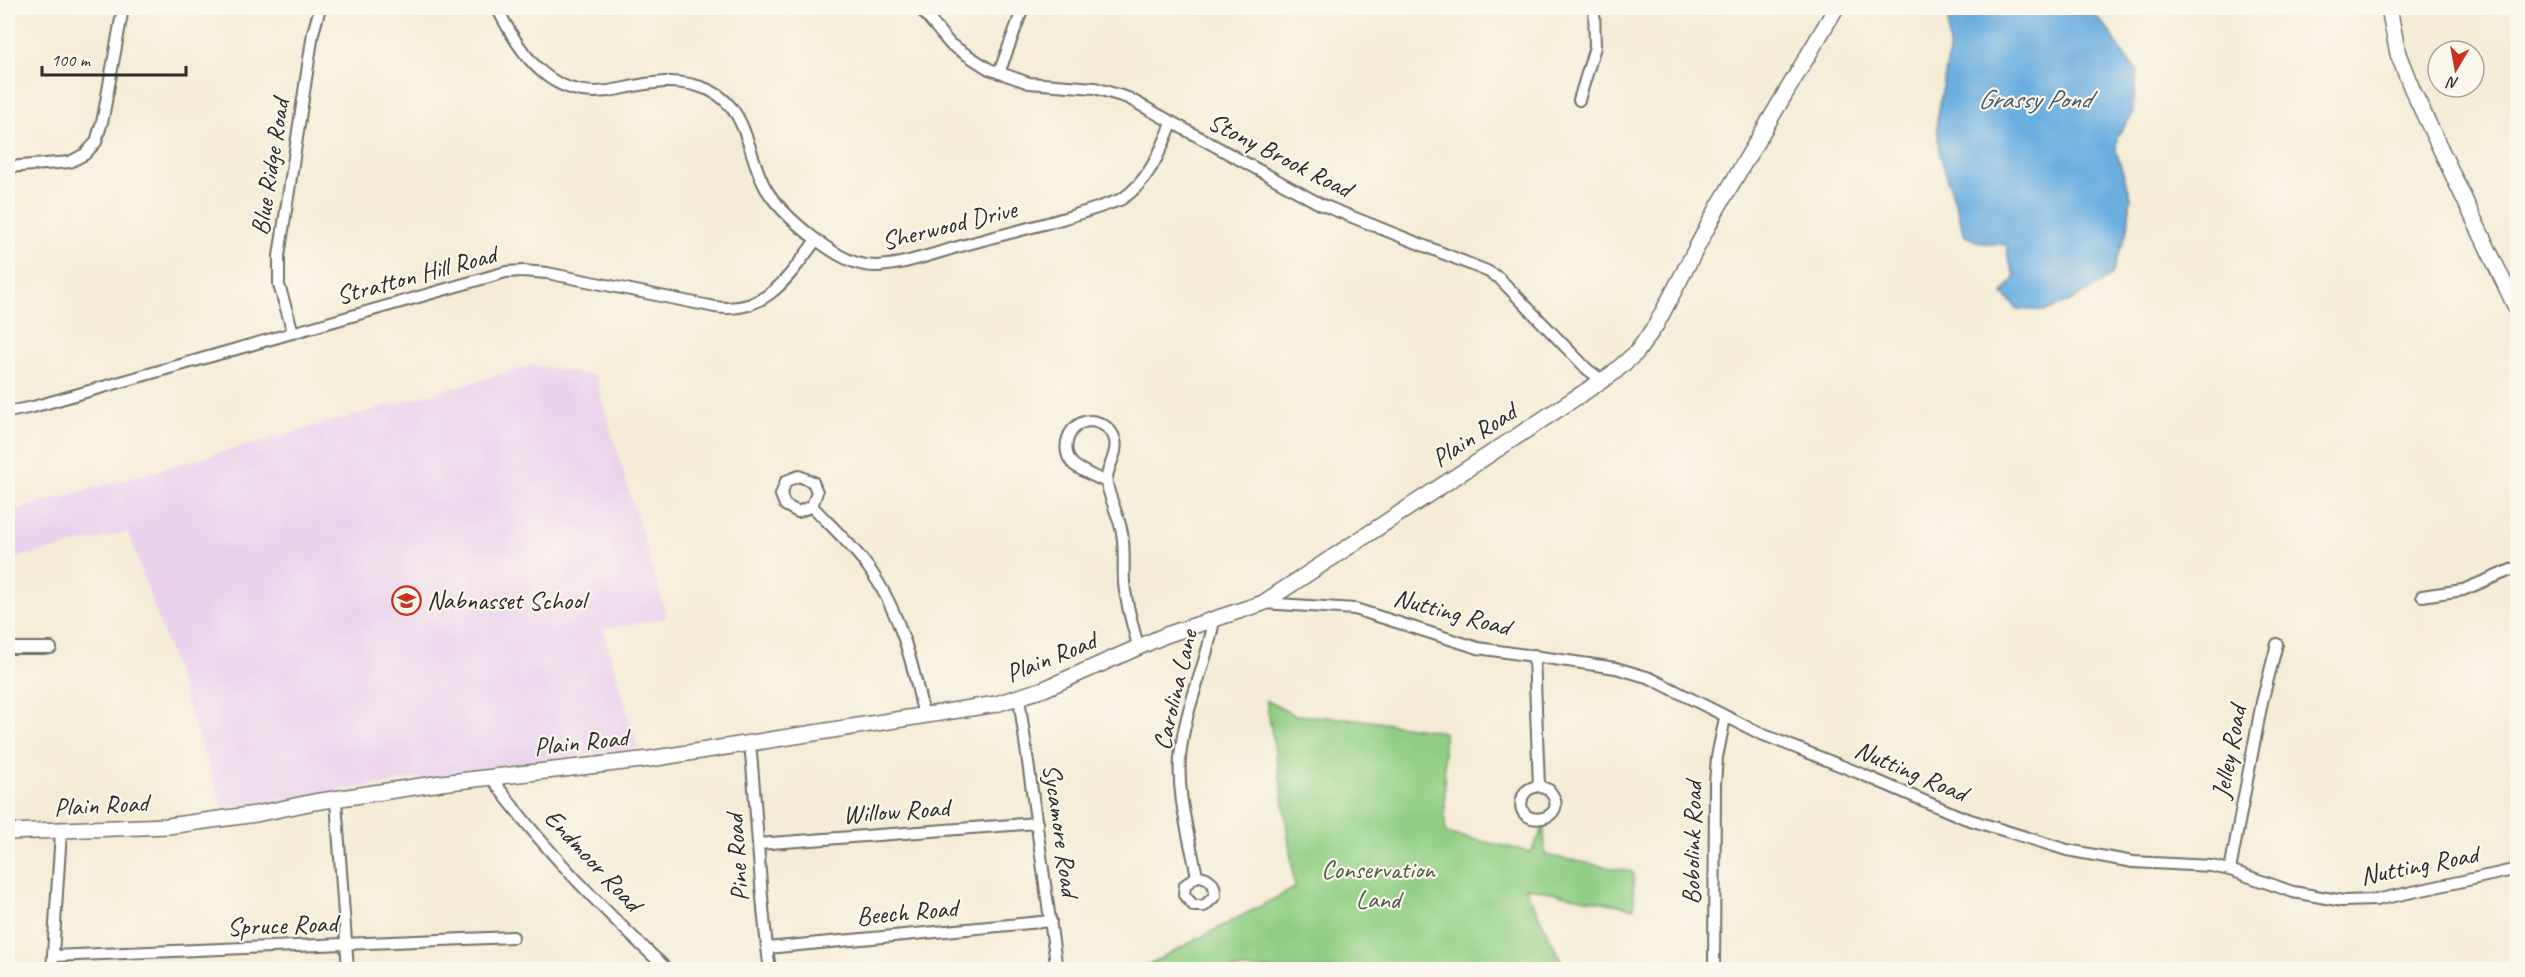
<svg xmlns="http://www.w3.org/2000/svg" width="2525" height="977" font-family="Caveat,sans-serif">
<style>
.built{fill:#ead1ec}
.green{fill:#92cf84;stroke:#5e7d58;stroke-width:1.5}
.water{fill:#6aaddf;stroke:#4a6c85;stroke-width:1.5}
.lines{fill:none;stroke-linecap:round;stroke-linejoin:round}
.minor-casing{stroke:#716f67;stroke-width:14}
.secondary-casing{stroke:#716f67;stroke-width:18}
.minor{stroke:#fff;stroke-width:10}
.secondary{stroke:#fff;stroke-width:15}
.labels{text-anchor:middle;dominant-baseline:central;stroke-width:4.5;stroke-linejoin:round;paint-order:stroke}
.street-label{font-size:26px;fill:#2b2b2b;stroke:#fbf7ec}
.poi-label{font-size:26px;fill:#2b2b2b;stroke:#fbf7ec;text-anchor:start}
.park-label{font-size:26px;fill:#4a5c46;stroke:#fbf7ec}
.water-label{font-size:27px;font-style:italic;fill:#41586a;stroke:#fbf7ec}
</style>
<rect width="100%" height="100%" fill="#fbf7ec"/>
<filter id="ink" filterUnits="userSpaceOnUse"><feTurbulence type="fractalNoise" baseFrequency=".0167" numOctaves="2"/><feDisplacementMap in="SourceGraphic" scale="12" xChannelSelector="R" yChannelSelector="G"/><feConvolveMatrix kernelMatrix="1 2 1 2 8 2 1 2 1" color-interpolation-filters="sRGB"/></filter>
<filter id="wash" filterUnits="userSpaceOnUse"><feTurbulence type="fractalNoise" baseFrequency=".008" numOctaves="4" result="noise"/><feDisplacementMap in="SourceGraphic" scale="24" xChannelSelector="R" yChannelSelector="G"/><feGaussianBlur stdDeviation="1.35" result="paint"/><feColorMatrix in="noise" values="0 0 0 0 0 0 0 0 0 0 0 0 0 0 0 0 0 1.4 0 .05"/><feComposite in="paint" operator="in"/></filter>
<g filter="url(#wash)">
<rect width="100%" height="100%" fill="#f4ecd6"/>
<path class="built" d="M534 365 595 376 667 618 603 629 638 748 507 765 223 808 128 532 8 560V512Z"/>
<path class="green" d="M1266 700 1294 715 1357 719 1444 732 1445 833 1531 852 1544 826 1545 855 1633 872 1634 908 1525 887 1565 969H1140L1295 888 1282 790Z"/>
<path class="water" d="M1948 8H2087L2106 26 2126 58 2137 71 2132 116 2117 136 2116 151 2131 196 2128 229 2111 275 2097 286 2066 303 2046 311 2018 309 2003 294 2015 276 2008 258 2007 245 1982 243 1965 236 1939 151 1937 120 1949 52Z"/>
</g>
<g filter="url(#ink)">
<g class="lines">
<defs>
<g id="minor">
<path d="M497 8C524 60 554 104 620 89 651 82 679 77 709 90 749 108 747 156 766 189 782 215 834 260 865 265 891 270 935 253 961 246 1015 231 1070 219 1122 199 1148 182 1161 151 1172 123"/>
<path d="M920 8 950 44 989 69 1029 83 1095 88 1128 98 1320 204 1487 271 1499 278 1587 369 1603 381"/>
<path d="M999 73 1023 8"/>
<path d="M1579 100 1595 47 1594 8"/>
<path d="M8 167 70 162 85 154 96 142 103 118 123 8"/>
<path d="M293 332 279 285V256L313 33 320 8"/>
<path d="M8 412 33 407 506 272 523 271 547 273 715 307C766 315 789 276 816 240"/>
<path d="M1106 482C1096 477 1083 472 1074 465 1058 450 1069 421 1091 421 1102 422 1112 429 1115 440 1119 455 1104 470 1107 484 1110 500 1119 516 1122 533 1125 549 1123 566 1124 583 1126 604 1133 626 1138 646"/>
<path d="M812 506 798 512 785 505 781 495 786 481 799 476 813 482 817 492 812 506C831 526 852 545 868 567 900 611 913 664 924 717"/>
<path d="M2422 596 2463 590 2518 567"/>
<path d="M1263 603 1355 609 1478 648 1616 668 1650 678 1759 733 1859 773 1964 818 2067 850 2133 862 2211 866 2230 870 2293 892 2343 901 2376 900 2518 869"/>
<path d="M8 648H51"/>
<path d="M1534 655 1539 786C1531 787 1524 790 1522 799 1514 831 1575 821 1549 790L1539 786"/>
<path d="M1019 698 1057 970"/>
<path d="M750 744C758 819 759 895 770 970"/>
<path d="M491 777C539 845 606 913 668 970"/>
<path d="M336 801 348 970"/>
<path d="M758 844 1037 823"/>
<path d="M2230 870 2262 702 2277 644"/>
<path d="M1197 876C1209 876 1216 884 1215 896L1204 906H1194L1184 895 1185 885 1197 876C1189 836 1175 790 1181 749 1186 705 1207 664 1214 620"/>
<path d="M767 948 1051 921"/>
<path d="M53 956 513 937"/>
<path d="M52 970 61 832"/>
<path d="M1714 970 1715 784 1717 757 1725 718"/>
</g>
<g id="secondary">
<path d="M2389 8 2398 54 2412 89 2518 312"/>
<path d="M8 832 168 826 256 814 314 802 441 783 650 759 996 704 1044 689 1166 635 1263 603 1612 374 1637 352 1656 325 1718 207 1836 8"/>
</g>
</defs>
<use href="#minor" class="minor-casing"/>
<use href="#secondary" class="secondary-casing"/>
<use href="#minor" class="minor"/>
<use href="#secondary" class="secondary"/>
</g>
</g>
<defs>
<symbol id="school-ring" viewBox="-11 -11 22 22"><circle r="9.5" fill="#fbf7ec" stroke="#c8321e" stroke-width="1.5"/><path d="M0-5L7-2L0 1L-7-2ZM-4 1L0 2.5L4 1V4Q0 6-4 4Z" fill="#c8321e"/></symbol>
</defs>
<g fill-rule="evenodd">
<use href="#school-ring" x="390" y="584" width="33" height="33"/>
</g>
<g class="labels">
<g class="street-label">
<text transform="translate(1280 155) rotate(27)">Stony Brook Road</text>
<text transform="translate(270 167) rotate(-81)">Blue Ridge Road</text>
<text transform="translate(949 225) rotate(-14)">Sherwood Drive</text>
<text transform="translate(416 275) rotate(-15)">Stratton Hill Road</text>
<text transform="translate(1474 435) rotate(-33)">Plain Road</text>
<text transform="translate(1452 612) rotate(15)">Nutting Road</text>
<text transform="translate(1051 657) rotate(-22)">Plain Road</text>
<text transform="translate(1175 690) rotate(-77)">Carolina Lane</text>
<text transform="translate(581 742) rotate(-6)">Plain Road</text>
<text transform="translate(2229 752) rotate(-79)">Jelley Road</text>
<text transform="translate(1911 771) rotate(23)">Nutting Road</text>
<text transform="translate(101 805) rotate(-3)">Plain Road</text>
<text transform="translate(896 811) rotate(-4)">Willow Road</text>
<text transform="translate(1061 830) rotate(82)">Sycamore Road</text>
<text transform="translate(1692 843) rotate(-89)">Bobolink Road</text>
<text transform="translate(737 858) rotate(-94)">Pine Road</text>
<text transform="translate(593 860) rotate(47)">Endmoor Road</text>
<text transform="translate(2419 865) rotate(-11)">Nutting Road</text>
<text transform="translate(907 912) rotate(-5)">Beech Road</text>
<text transform="translate(282 925) rotate(-2)">Spruce Road</text>
</g>
<g class="poi-label">
<text x="427" y="600">Nabnasset School</text>
</g>
<g class="park-label">
<text x="1378" y="869">Conservation<tspan x="1378" dy="30">Land</tspan></text>
</g>
<g class="water-label">
<text x="2034" y="99">Grassy Pond</text>
</g>
</g>
<rect width="2525" height="977" fill="none" stroke="#fbf7ec" stroke-width="30"/>
<g transform="translate(2456 69) rotate(190)"><circle r="28" fill="#fbf7ec" stroke="#a8a59f" stroke-width="1.5"/>
<path d="M0-4.5L10 22L0 15L-10 22Z" fill="#c8321e"/>
<text y="-9" font-size="16" font-weight="bold" text-anchor="middle" fill="#2b2b2b">N</text>
</g>
<path d="M42 66v9h144v-9" fill="none" stroke="#2b2b2b" stroke-width="3"/>
<text x="51" y="66" font-size="18" fill="#2b2b2b" stroke="#fbf7ec" stroke-width="4.5" paint-order="stroke">100 m</text>
</svg>
